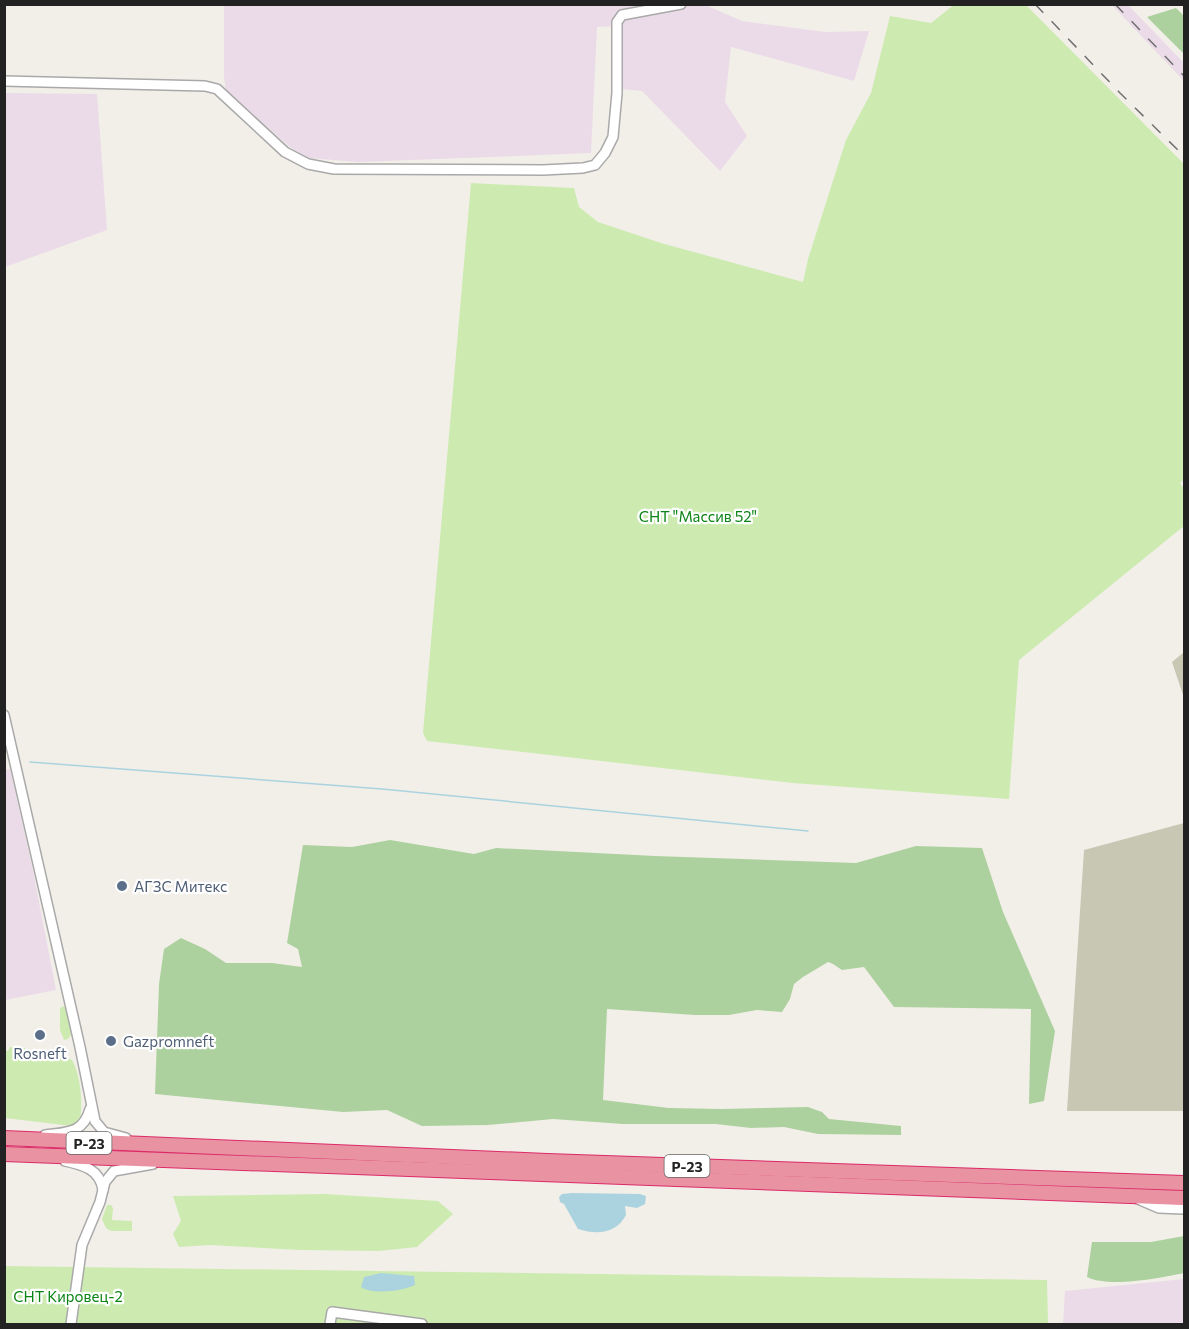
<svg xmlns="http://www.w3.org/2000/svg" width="1189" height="1329" font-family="Commissioner,sans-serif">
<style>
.industrial{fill:#ebdbe8}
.construction{fill:#c7c7b4}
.grass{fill:#cdebb0}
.forest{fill:#add19e}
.water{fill:#aad3df}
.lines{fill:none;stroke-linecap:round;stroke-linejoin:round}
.stream{stroke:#aad3df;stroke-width:1.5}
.minor-casing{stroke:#a9a9a9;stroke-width:12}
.highway-casing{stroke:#dc2a67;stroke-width:16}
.minor{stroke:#fff;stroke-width:9}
.highway{stroke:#e892a2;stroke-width:14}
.rail{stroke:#707070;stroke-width:1.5;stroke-dasharray:12 12;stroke-linecap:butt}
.service-dot{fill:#5c6f8a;stroke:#fff;stroke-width:2}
.labels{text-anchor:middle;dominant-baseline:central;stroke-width:4.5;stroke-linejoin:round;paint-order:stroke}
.shield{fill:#fff;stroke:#646464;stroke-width:1.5}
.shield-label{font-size:14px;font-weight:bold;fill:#222}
.park-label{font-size:15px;fill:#0c8416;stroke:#fff}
.service-label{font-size:15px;fill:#4e5e75;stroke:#fff;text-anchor:start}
</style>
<rect width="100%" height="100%" fill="#f2efe9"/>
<g class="industrial">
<path d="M703 4 742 21 825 32 869 31 854 81 731 47 725 102 747 136 720 171 642 91 621 89 620 26 597 27 591 153 359 162 308 158 289 146 226 91 224 77V5Z"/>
<path d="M1112 5H1128L1184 63V81Z"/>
<path d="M5 93 97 94 107 230 5 267Z"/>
<path d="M10 769 33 871 56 990 5 1000 4 770Z"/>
<path d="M1184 1279V1324H1063L1065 1291Z"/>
</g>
<g class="construction">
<path d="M1184 652V698L1172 662Z"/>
<path d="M1184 823V1111H1067L1084 850Z"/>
</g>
<g class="grass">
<path d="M955 4 1026 5 1184 164V479L1180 483 1184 489V526L1019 660 1009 799 793 783 427 741 423 733 471 183 574 188 579 207 598 222 661 243 803 282 808 259 846 140 871 93 890 16 931 23Z"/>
<path d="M64 1006 67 1009 71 1035 68 1039 64 1040 60 1030V1008Z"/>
<path d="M10 1047 25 1048 26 1054C37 1060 45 1053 57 1054 61 1054 68 1058 72 1060 81 1076 83 1103 80 1122L71 1126 5 1118V1051H8Z"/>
<path d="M325 1194 438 1201 453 1214 417 1247 379 1251 300 1250 210 1245 179 1247 173 1234 181 1221 173 1196Z"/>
<path d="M107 1205H111L113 1208 112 1220 132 1221V1231H111L106 1228 102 1219Z"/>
<path d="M4 1266 1047 1280 1048 1324H5Z"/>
</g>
<g class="forest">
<path d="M1176 8 1184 16V54L1147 17Z"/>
<path d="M390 840 474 854 496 848 655 856 856 863 916 846 982 848 1003 912 1055 1031 1044 1101 1029 1104 1031 1009 894 1007 864 967 842 970 833 964 828 962 803 977 794 984 790 999 782 1012 757 1010 729 1015H695L607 1009 603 1100 669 1108 722 1109 808 1107 822 1112 829 1119 901 1126V1135L818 1134 784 1127 751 1128 716 1124H623L553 1119 488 1125 422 1126 387 1110 343 1112 155 1094 159 984 164 949 181 938 205 949 226 963H272L302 967 298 949 287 943 303 845 352 847Z"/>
<path d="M1184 1236V1273C1161 1278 1108 1288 1087 1277L1092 1242H1151Z"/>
</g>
<g class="water">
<path d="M572 1193 640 1194 646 1196 645 1204 637 1208 625 1206 626 1215C616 1234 597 1235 578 1229L564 1204 560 1202 559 1197 562 1194Z"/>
<path d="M381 1273 414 1276 415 1285C403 1291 372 1295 361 1287L364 1277Z"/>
</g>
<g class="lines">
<path class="stream" d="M30 762 382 789 808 831"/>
<defs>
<g id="minor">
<path d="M4 81 205 86 217 89 285 152 308 164 334 169 543 170 583 168 595 165 605 153 613 137 617 93V22L622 15 681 4"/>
<path d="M4 715 80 1047 95 1121 104 1132 126 1138"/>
<path d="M45 1135C67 1132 83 1134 90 1109"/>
<path d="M65 1161C83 1165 100 1169 103 1190"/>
<path d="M1138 1199 1159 1208 1184 1209"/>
<path d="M71 1324 82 1245 100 1202 105 1182 114 1171 153 1164"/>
<path d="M330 1324 332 1312 422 1324"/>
</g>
<g id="highway">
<path d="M4 1138 547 1161 1184 1183"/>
<path d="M4 1154 1184 1198"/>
</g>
</defs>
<use href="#minor" class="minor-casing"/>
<use href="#highway" class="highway-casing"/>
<use href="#minor" class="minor"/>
<use href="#highway" class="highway"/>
<g class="rail">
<path d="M1035 4 1120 93 1184 156"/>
<path d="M1115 4 1184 76"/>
</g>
</g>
<g class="service-dot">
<circle cx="122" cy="886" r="6"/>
<circle cx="40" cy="1035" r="6"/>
<circle cx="111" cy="1041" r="6"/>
</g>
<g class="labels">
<g class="shield">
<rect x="66.5" y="1132" width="45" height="22" rx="4.5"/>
<rect x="664.5" y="1155" width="45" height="22" rx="4.5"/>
</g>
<g class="shield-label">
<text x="89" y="1143">Р-23</text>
<text x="687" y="1166">Р-23</text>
</g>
<g class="park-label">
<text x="698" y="516">СНТ "Массив 52"</text>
<text x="68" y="1296">СНТ Кировец-2</text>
</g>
<g class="service-label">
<text x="134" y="886">АГЗС Митекс</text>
<text x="123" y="1041">Gazpromneft</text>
<text x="40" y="1053" text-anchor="middle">Rosneft</text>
</g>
</g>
<rect width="1189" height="1329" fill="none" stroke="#222222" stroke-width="12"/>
</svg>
